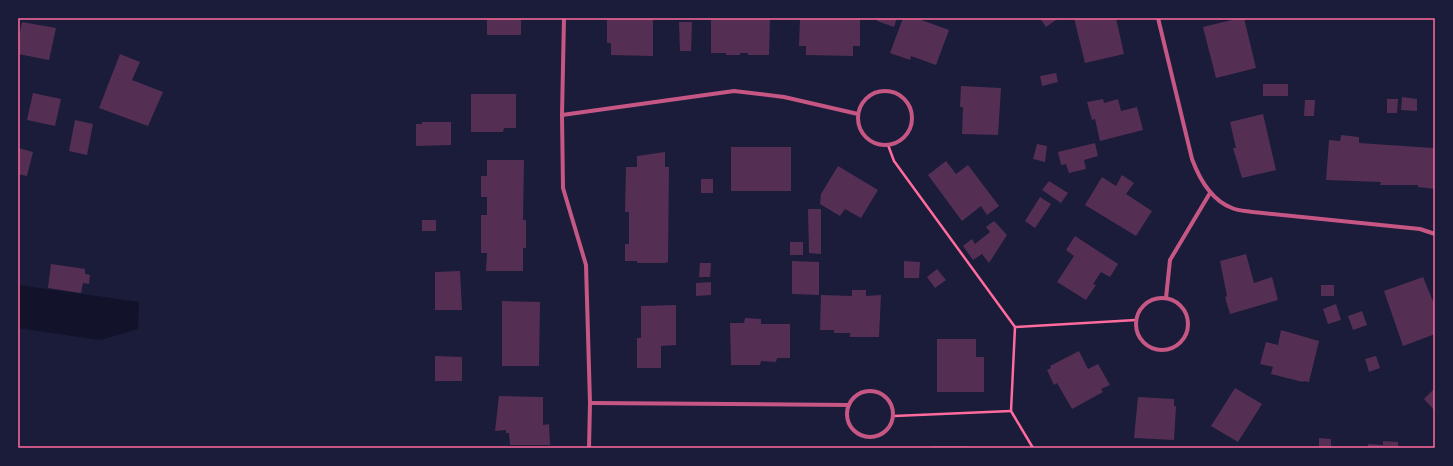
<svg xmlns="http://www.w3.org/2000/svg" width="1453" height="466" font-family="Manrope,sans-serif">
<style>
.water{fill:#12122b}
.building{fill:#542f53}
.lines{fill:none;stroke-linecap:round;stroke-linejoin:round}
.path{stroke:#ff6b9d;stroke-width:2.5}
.minor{stroke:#c65784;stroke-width:4}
.neatline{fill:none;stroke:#ff6b9d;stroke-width:1.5}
</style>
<rect width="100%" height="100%" fill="#1b1b3a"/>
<path class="water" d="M18 285 139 302 138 329 100 340 18 328Z"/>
<g class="building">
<rect x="487" y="18" width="34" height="17"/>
<path d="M607 18H653V56L611 55V43H607Z"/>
<path d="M711 18H770L769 55H748V53H740V55H726V53H711Z"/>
<path d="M800 18H860V46H853V56L806 55V46H799Z"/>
<path d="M878 18H897L894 27 877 21Z"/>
<path d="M903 18H916L949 30 936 65 911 56 910 60 890 53Z"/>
<path d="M1040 18H1059L1046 27Z"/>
<path d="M1074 18H1116L1124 54 1085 63Z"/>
<path d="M1240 18H1244L1256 68 1216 78 1203 27Z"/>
<path d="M22 22 56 28 49 60 18 54V42Z"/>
<path d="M679 22H692L691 51H680Z"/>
<path d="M120 54 140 62 132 80 163 92 148 126 99 108Z"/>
<path d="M1056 73 1058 82 1042 86 1040 76Z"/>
<rect x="1263" y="84" width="25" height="12"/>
<path d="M961 86 1001 88 998 135 962 134 963 107H960Z"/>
<path d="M33 93 61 99 55 126 27 120Z"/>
<path d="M471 94H516V128H504L503 132H471Z"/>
<path d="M1402 97 1417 99V111L1401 110Z"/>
<path d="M1103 99 1104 103 1118 99 1121 111 1137 107 1143 130 1100 141 1095 119 1092 120 1087 102Z"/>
<path d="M1387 99H1398L1397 113H1387Z"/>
<path d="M1305 100H1315L1314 116H1304Z"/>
<path d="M1263 114 1276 170 1242 178 1233 148H1236L1230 122Z"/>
<path d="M75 120 93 124 87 155 69 151Z"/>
<path d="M422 122H451V145L416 146V124H422Z"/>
<path d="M1341 135 1359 137V143L1433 148 1435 142V189L1418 187V185H1380L1381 182 1326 180 1329 140 1340 141Z"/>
<path d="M1095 143 1098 156 1084 160 1086 169 1069 173 1066 164 1061 165 1058 152Z"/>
<path d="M1037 144 1047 146 1045 162 1033 159Z"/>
<rect x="731" y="147" width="60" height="44"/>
<path d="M18 148 33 152 27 176 18 174Z"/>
<path d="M665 152V167H669L668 262 665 263H637V261H625V244H629V212H625L626 167H637V156Z"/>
<path d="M487 160H524L523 220H526V248H523V271H486L487 253H481V215H487V197H481V176H487Z"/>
<path d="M946 161 956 174 968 165 999 206 987 215 981 206 962 221 928 175Z"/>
<path d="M838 166 878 190 861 218 845 209 840 216 820 204 821 194Z"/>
<path d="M1122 175 1134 183 1126 194 1152 211 1136 236 1085 205 1102 177 1116 186Z"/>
<rect x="701" y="179" width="12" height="14"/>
<path d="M1049 181 1068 193 1061 203 1042 190Z"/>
<path d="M1040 197 1051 204 1035 228 1025 221Z"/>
<path d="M808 209H821V254L809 253Z"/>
<rect x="422" y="220" width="14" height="11"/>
<path d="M994 221 1007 235 989 263 982 254 973 260 963 246 972 239 975 244 990 232 986 227Z"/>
<path d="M1075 236 1118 264 1110 277 1101 272 1093 284 1096 285 1086 300 1057 282 1074 256 1066 250Z"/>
<rect x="790" y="242" width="13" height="13"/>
<path d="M1246 254 1254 283 1272 277 1278 300 1230 314 1225 297 1227 296 1220 261Z"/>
<path d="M792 261 819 262V295L792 294Z"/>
<path d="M904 261 920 262 919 278H904Z"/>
<path d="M700 263H711L710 277H699Z"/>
<path d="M51 264 85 269V274L90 275 89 284 83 283 81 293 48 288Z"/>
<path d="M937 269 946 280 935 288 927 277Z"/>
<path d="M460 271 462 310H435V272Z"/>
<path d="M1423 277 1435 306V334L1403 346 1384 291Z"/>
<path d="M711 282V295L696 296V283Z"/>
<rect x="1321" y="285" width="13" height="11"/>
<path d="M852 290H866V296L881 295 879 337H850V333H834V330H820L821 295 852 296Z"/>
<path d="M502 301 540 302 539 366H502Z"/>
<path d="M1336 304 1341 320 1328 324 1323 309Z"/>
<path d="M676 305V345L661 346V368H637V338H641V306Z"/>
<path d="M1362 311 1367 325 1353 330 1348 316Z"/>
<path d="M745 318 761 319V324H790V358H777L776 362 761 361 760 365H731L730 323H744Z"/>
<path d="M1281 330 1319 341 1309 382 1303 381V382L1271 374 1273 367 1260 364 1266 342 1278 345Z"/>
<path d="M937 339H976V357H984V392H937Z"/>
<path d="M1079 351 1088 369 1098 364 1110 385 1101 389 1103 392 1072 409 1057 383 1054 385 1047 370 1051 368 1050 366Z"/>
<path d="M435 356 462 357V381H435Z"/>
<path d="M1376 356 1380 368 1369 372 1365 359Z"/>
<path d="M1235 388 1262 404 1238 442 1211 426Z"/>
<path d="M1435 388V411L1424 399Z"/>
<path d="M499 396 543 397V425L549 424 550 445H510L509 433H506V430L495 431Z"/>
<path d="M1138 397 1174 399V406H1176L1174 440 1134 438Z"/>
<path d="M1319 438 1331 439V448H1319Z"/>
<path d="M1383 441 1398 442V446L1404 448H1368V444L1383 445Z"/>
<rect x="930" y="446" width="37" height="2"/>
</g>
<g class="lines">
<g class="path">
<path d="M888 145 894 161 1015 327 1011 411 1033 448"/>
<path d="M1015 327 1136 320"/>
<path d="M894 416 1011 411"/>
</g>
<g class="minor">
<path d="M564 18 562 115 563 188 586 265 590 403 589 448"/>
<path d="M1158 18 1192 159C1199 178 1211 200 1232 208 1238 211 1247 211 1253 212L1420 229 1435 234"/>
<circle cx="885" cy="118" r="27"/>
<path d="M562 115 734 91 784 97 858 114"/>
<circle cx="1162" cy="324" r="26"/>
<path d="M1166 298 1170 260 1210 193"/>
<circle cx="870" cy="414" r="23"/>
<path d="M590 403 849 405"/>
</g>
</g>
<rect width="1453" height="466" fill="none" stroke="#1b1b3a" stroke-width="38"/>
<rect x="19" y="19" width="1415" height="428" class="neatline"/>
</svg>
